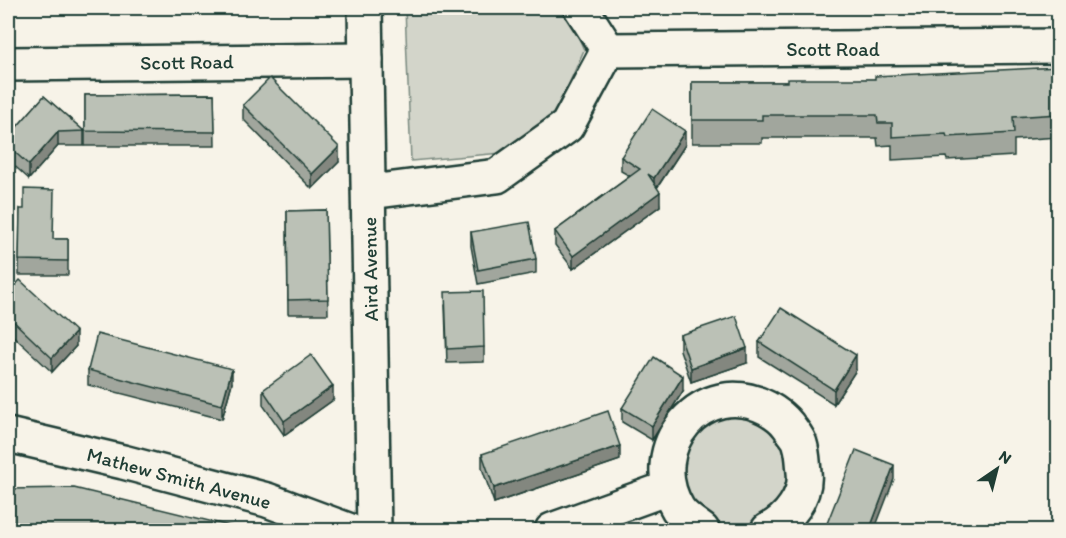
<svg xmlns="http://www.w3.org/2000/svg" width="1066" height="538" font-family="Itim,sans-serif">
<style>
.green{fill:#d3d5ca;stroke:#79897f;stroke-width:1.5}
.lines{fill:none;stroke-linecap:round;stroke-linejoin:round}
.street-casing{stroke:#1f3d34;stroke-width:38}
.street{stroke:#f7f3e8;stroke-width:33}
.wall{fill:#a1a69d;stroke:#1f3d34;stroke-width:1.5}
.shaded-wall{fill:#83877f;stroke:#1f3d34;stroke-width:1.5}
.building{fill:#bbc1b6;stroke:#1f3d34;stroke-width:1.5}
.labels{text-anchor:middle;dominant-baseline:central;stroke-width:6;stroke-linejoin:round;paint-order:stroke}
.street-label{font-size:20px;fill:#1f3d34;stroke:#f7f3e8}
</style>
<rect width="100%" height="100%" fill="#f7f3e8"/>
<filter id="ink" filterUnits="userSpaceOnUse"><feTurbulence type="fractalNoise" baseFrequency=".0167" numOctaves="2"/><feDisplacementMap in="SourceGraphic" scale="12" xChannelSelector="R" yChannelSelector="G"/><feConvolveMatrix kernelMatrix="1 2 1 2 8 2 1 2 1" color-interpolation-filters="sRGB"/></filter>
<g filter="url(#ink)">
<g class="green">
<path d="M405 8H566L584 50 556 113 502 153 411 161Z"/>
<path d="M757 415 790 446 788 494 770 515 745 526 721 524 691 504 680 483 687 437 710 417Z"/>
</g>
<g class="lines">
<defs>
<g id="street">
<path d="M365 8 374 530"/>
<path d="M608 50 1058 46"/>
<path d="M8 64 366 60"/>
<path d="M370 192 497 176 567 126 608 50 581 8"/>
<path d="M8 435 123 462 267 500 348 530"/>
<path d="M552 530 668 488"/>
<path d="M702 530C694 524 683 517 678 509 641 448 703 374 767 408 776 413 782 417 788 425 792 431 799 438 800 444 803 453 803 463 804 472 807 496 788 520 768 530"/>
</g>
</defs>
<use href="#street" class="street-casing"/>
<use href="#street" class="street"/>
</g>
<g class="wall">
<path d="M1059 67V137L1014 140V156L947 160 946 157 892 160V145L878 146 877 138H762V143H692V82H788L875 79Z"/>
<path d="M214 94 215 146H85V95Z"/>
<path d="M44 96 84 131V146H58L29 179 8 160V137Z"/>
<path d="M243 105 339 162 312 189 243 119Z"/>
<path d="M685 145 657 188 660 206 573 269 555 245V231L630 176 621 171V157Z"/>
<path d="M20 209 53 239H68V275H19Z"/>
<path d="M326 210 328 314H288L287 211Z"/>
<path d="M471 232 536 259V273L478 284 471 246Z"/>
<path d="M8 293 76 346 52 372 8 331Z"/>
<path d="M445 306 484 347V362L447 363Z"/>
<path d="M680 335 747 363 691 382 680 350Z"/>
<path d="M759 342 856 370 834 404 759 357Z"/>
<path d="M88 370 232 383 222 419 88 385Z"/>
<path d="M263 390 333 400 284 435 263 405Z"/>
<path d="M683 391 652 440 622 422V408Z"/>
<path d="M482 454 620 460 494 503 482 468Z"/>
</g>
<g class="shaded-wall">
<path d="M685 131V145L654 192V178Z"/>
<path d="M58 132V146L29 179V165Z"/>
<path d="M339 147V162L312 189V174Z"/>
<path d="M660 192V206L573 269V256Z"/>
<path d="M76 332V346L52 372V358Z"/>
<path d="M747 348V363L691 382V368Z"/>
<path d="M856 355V370L834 404V390Z"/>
<path d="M232 369V383L222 419V405Z"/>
<path d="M683 376V391L652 440V426Z"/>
<path d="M333 386V400L284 435V421Z"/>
<path d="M620 446V460L494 503V488Z"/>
<path d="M894 465V479L874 531H869Z"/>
</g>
<g class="building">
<path d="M1059 67V114L1013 117 1014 133 947 137 946 134 892 137V123H878L877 115H762V120H692V82H788V79H875V76Z"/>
<path d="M270 78 339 147 312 174 243 105Z"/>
<path d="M214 94 215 132 85 131V95Z"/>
<path d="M44 96 84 131 58 132 29 165 8 146V137Z"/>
<path d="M652 109 685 131 654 178 648 174 660 192 573 256 555 231 640 169 621 157Z"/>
<path d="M24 189 54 190 53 239H68V261L19 260 20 209H24Z"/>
<path d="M326 210 328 299 288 300 287 211Z"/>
<path d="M529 222 536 259 478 270 471 232Z"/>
<path d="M20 280 76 332 52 358 8 316V293Z"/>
<path d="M483 291 484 347 447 349 445 292Z"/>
<path d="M781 308 856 355 834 390 759 342Z"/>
<path d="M736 316 747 348 691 368 680 335Z"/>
<path d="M97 334 232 369 222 405 88 370Z"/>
<path d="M311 355 333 386 284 421 263 390Z"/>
<path d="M654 357 683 376 652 426 622 408Z"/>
<path d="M608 411 620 446 494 488 482 454Z"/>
<path d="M856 450 894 465 869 531H824Z"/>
<path d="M74 488 234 527 233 531H8V489Z"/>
</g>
</g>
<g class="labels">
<g class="street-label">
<text x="833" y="49">Scott Road</text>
<text transform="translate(187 62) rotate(-1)">Scott Road</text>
<text transform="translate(370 269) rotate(-91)">Aird Avenue</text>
<text transform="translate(179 478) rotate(15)">Mathew Smith Avenue</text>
</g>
</g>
<rect width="1066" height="538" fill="none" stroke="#f7f3e8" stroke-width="30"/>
<rect x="15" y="15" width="1036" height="508" fill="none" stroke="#1f3d34" stroke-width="2" filter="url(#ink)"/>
<g transform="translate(997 469) rotate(35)" stroke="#f7f3e8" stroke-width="4.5" paint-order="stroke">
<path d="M0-4.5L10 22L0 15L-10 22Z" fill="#1f3d34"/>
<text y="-9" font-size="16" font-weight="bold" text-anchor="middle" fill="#1f3d34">N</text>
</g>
</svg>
